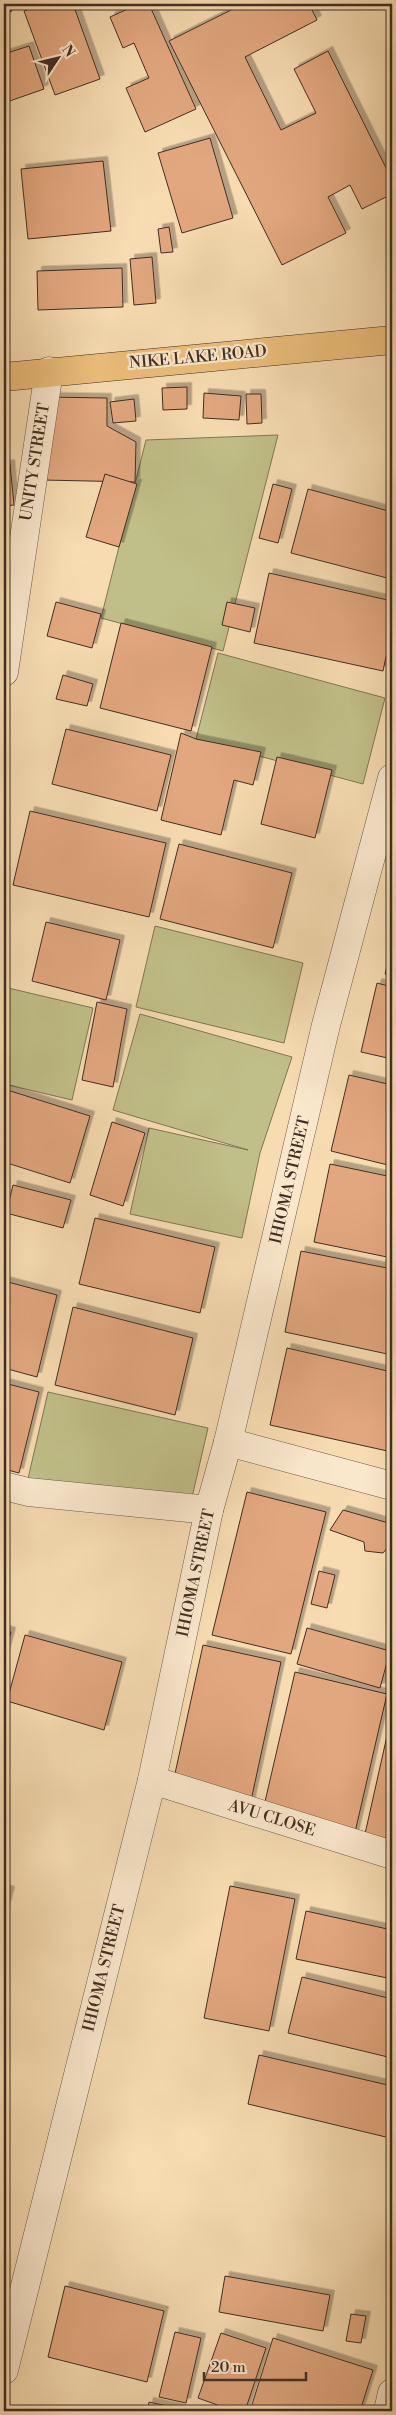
<svg xmlns="http://www.w3.org/2000/svg" width="396" height="2415" font-family="'Libre Bodoni',serif">
<style>
.green{fill:#c1bf89;stroke:#817656}
.building{fill:#e3a77f;stroke:#412e23;filter:url(#shadow)}
.lines{fill:none;stroke-linecap:round;stroke-linejoin:round}
.street-casing{stroke:#6e5a47;stroke-width:29}
.primary-casing{stroke:#412e23;stroke-width:29}
.street{stroke:#fae8cd;stroke-width:28}
.primary{stroke:#ecbe79;stroke-width:28}
.labels{text-anchor:middle;dominant-baseline:central;stroke-width:4.5;stroke-linejoin:round;paint-order:stroke}
.street-label{font-size:16px;fill:#412e23;stroke:#fae8cd}
</style>
<defs>
<filter id="shadow"><feDropShadow dx="4.5" dy="-4.5" stdDeviation="0" flood-color="#0004"/></filter>
</defs>
<rect width="100%" height="100%" fill="#f7dcb2"/>
<filter id="stains"><feTurbulence type="fractalNoise" baseFrequency=".004" numOctaves="4"/><feColorMatrix values="0 0 0 0 .2 0 0 0 0 .09 0 0 0 0 .02 0 0 0 .5 -.17"/></filter>
<radialGradient id="worn" r=".72"><stop offset=".6" stop-color="#630" stop-opacity="0"/><stop offset="1" stop-color="#630" stop-opacity=".3"/></radialGradient>
<g class="green">
<path d="M278 435 223 651 101 618 146 440Z"/>
<path d="M218 653 385 698 363 784 196 739Z"/>
<path d="M155 926 303 963 284 1043 136 1007Z"/>
<path d="M4 987 93 1008 72 1100 4 1084Z"/>
<path d="M140 1014 292 1057 260 1153 242 1238 130 1214 149 1128 248 1150 113 1110Z"/>
<path d="M48 1392 208 1428 187 1519 27 1483Z"/>
</g>
<g class="building">
<path d="M4 4H9L12 11 4 14Z"/>
<path d="M45 4H73L100 79 55 95 24 11Z"/>
<path d="M139 4H149L196 109 145 132 126 88 149 78 134 43 123 48 110 17Z"/>
<path d="M243 4H309L317 20 245 57 281 130 316 113 294 69 328 51 392 180V194L362 209 350 185 328 197 346 233 282 265 169 41Z"/>
<path d="M29 46 44 89 4 103V54Z"/>
<path d="M210 138 233 218 182 233 158 153Z"/>
<path d="M103 161 111 231 28 239 21 169Z"/>
<path d="M169 227 173 252 161 253 158 229Z"/>
<path d="M152 257 156 303 134 305 130 259Z"/>
<path d="M122 268 123 307 38 310 37 271Z"/>
<path d="M187 387V409L163 410 162 388Z"/>
<path d="M204 393 241 396 239 420 203 418Z"/>
<path d="M246 394H261L262 423 247 424Z"/>
<path d="M45 397 107 398V426L136 442 135 482 43 480Z"/>
<path d="M134 399 136 421 113 423 110 402Z"/>
<path d="M10 464 14 505 4 506V465Z"/>
<path d="M105 474 137 484 119 547 86 537Z"/>
<path d="M273 484 292 489 278 543 259 538Z"/>
<path d="M308 489 392 512V559L387 578 291 553Z"/>
<path d="M269 573 392 601V628L383 671 254 643Z"/>
<path d="M56 602 101 614 92 648 47 636Z"/>
<path d="M227 602 255 608 250 632 222 625Z"/>
<path d="M121 623 212 647 191 731 100 708Z"/>
<path d="M63 675 93 684 87 706 56 699Z"/>
<path d="M66 729 171 755 157 811 52 784Z"/>
<path d="M181 733 196 739 261 752 253 785 234 780 221 835 161 820Z"/>
<path d="M277 757 332 770 315 838 261 824Z"/>
<path d="M30 811 166 843 149 917 13 885Z"/>
<path d="M179 844 292 873 273 948 160 919Z"/>
<path d="M46 922 120 940 106 1000 32 981Z"/>
<path d="M392 945V976L385 974Z"/>
<path d="M377 983 392 987V1059L361 1052Z"/>
<path d="M97 1002 127 1009 113 1087 82 1080Z"/>
<path d="M349 1075 392 1085V1166L331 1151Z"/>
<path d="M4 1089 90 1116 70 1183 4 1162Z"/>
<path d="M112 1122 145 1133 123 1206 90 1195Z"/>
<path d="M330 1164 392 1177V1258L314 1242Z"/>
<path d="M13 1185 71 1200 63 1228 6 1213Z"/>
<path d="M95 1218 215 1247 200 1313 79 1284Z"/>
<path d="M301 1251 392 1269V1355L285 1332Z"/>
<path d="M4 1281 57 1295 37 1377 4 1368Z"/>
<path d="M73 1307 193 1338 175 1415 55 1385Z"/>
<path d="M287 1348 392 1372V1452L270 1425Z"/>
<path d="M4 1383 39 1392 19 1473 4 1469Z"/>
<path d="M247 1492 326 1512 291 1654 212 1635Z"/>
<path d="M343 1510 392 1524V1547L389 1546 383 1553 365 1551 364 1542 330 1530Z"/>
<path d="M319 1571 335 1575 327 1608 311 1604Z"/>
<path d="M307 1628 390 1651 380 1688 297 1664Z"/>
<path d="M4 1630 11 1632 4 1658Z"/>
<path d="M25 1635 122 1662 104 1730 7 1701Z"/>
<path d="M203 1645 281 1662 249 1810 171 1792Z"/>
<path d="M295 1672 387 1694 353 1841 261 1819Z"/>
<path d="M389 1727 392 1728V1840L365 1834Z"/>
<path d="M230 1886 295 1899 269 2031 204 2018Z"/>
<path d="M4 1889 10 1891 4 1913Z"/>
<path d="M306 1911 392 1930V1979L296 1959Z"/>
<path d="M302 1977 392 1999V2058L288 2033Z"/>
<path d="M259 2055 392 2086V2127L390 2138 248 2104Z"/>
<path d="M225 2276 330 2295 323 2331 219 2312Z"/>
<path d="M65 2286 164 2311 147 2382 48 2357Z"/>
<path d="M351 2314 366 2316 361 2343 346 2341Z"/>
<path d="M175 2332 201 2338 186 2403 159 2397Z"/>
<path d="M221 2333 266 2348 245 2411H234L198 2398Z"/>
<path d="M273 2338 373 2370 360 2411H250Z"/>
<path d="M149 2402 181 2409V2411H147Z"/>
</g>
<g class="lines">
<defs>
<g id="street">
<path d="M4 672 49 371"/>
<path d="M228 1442 392 1486"/>
<path d="M4 1486 28 1492 209 1510"/>
<path d="M152 1780 392 1855"/>
<path d="M4 2370 152 1780 209 1510 228 1442 326 1025 392 778"/>
<path d="M388 2411 392 2393"/>
</g>
<path id="primary" d="M4 377 392 340"/>
</defs>
<use href="#street" class="street-casing"/>
<use href="#primary" class="primary-casing"/>
<use href="#street" class="street"/>
<use href="#primary" class="primary"/>
</g>
<g class="labels">
<g class="street-label">
<text transform="translate(198 357) rotate(-5)">NIKE LAKE ROAD</text>
<text transform="translate(35 462) rotate(-81)">UNITY STREET</text>
<text transform="translate(290 1180) rotate(-77)">IHIOMA STREET</text>
<text transform="translate(196 1573) rotate(-78)">IHIOMA STREET</text>
<text transform="translate(272 1818) rotate(17)">AVU CLOSE</text>
<text transform="translate(104 1968) rotate(-76)">IHIOMA STREET</text>
</g>
</g>
<rect width="396" height="2415" fill="none" stroke="#f7dcb2" stroke-width="20"/>
<rect x="5" y="5" width="386" height="2405" fill="none" stroke="#412e23" stroke-width="2.5"/>
<rect x="10" y="10" width="376" height="2395" fill="none" stroke="#412e23"/>
<g transform="translate(58 58) rotate(55)" stroke="#fae8cd" stroke-width="4" paint-order="stroke">
<path d="M0-4L9 19L0 12L-9 19Z" fill="#412e23"/>
<text y="-8" font-size="14" font-weight="bold" text-anchor="middle" fill="#412e23">N</text>
</g>
<path d="M204 2372v8h102v-8" fill="none" stroke="#412e23" stroke-width="2.5"/>
<text x="211" y="2372" font-size="15" fill="#412e23" stroke="#fae8cd" stroke-width="4" paint-order="stroke">20 m</text>
<rect width="100%" height="100%" filter="url(#stains)"/>
<rect width="100%" height="100%" fill="url(#worn)"/>
</svg>
